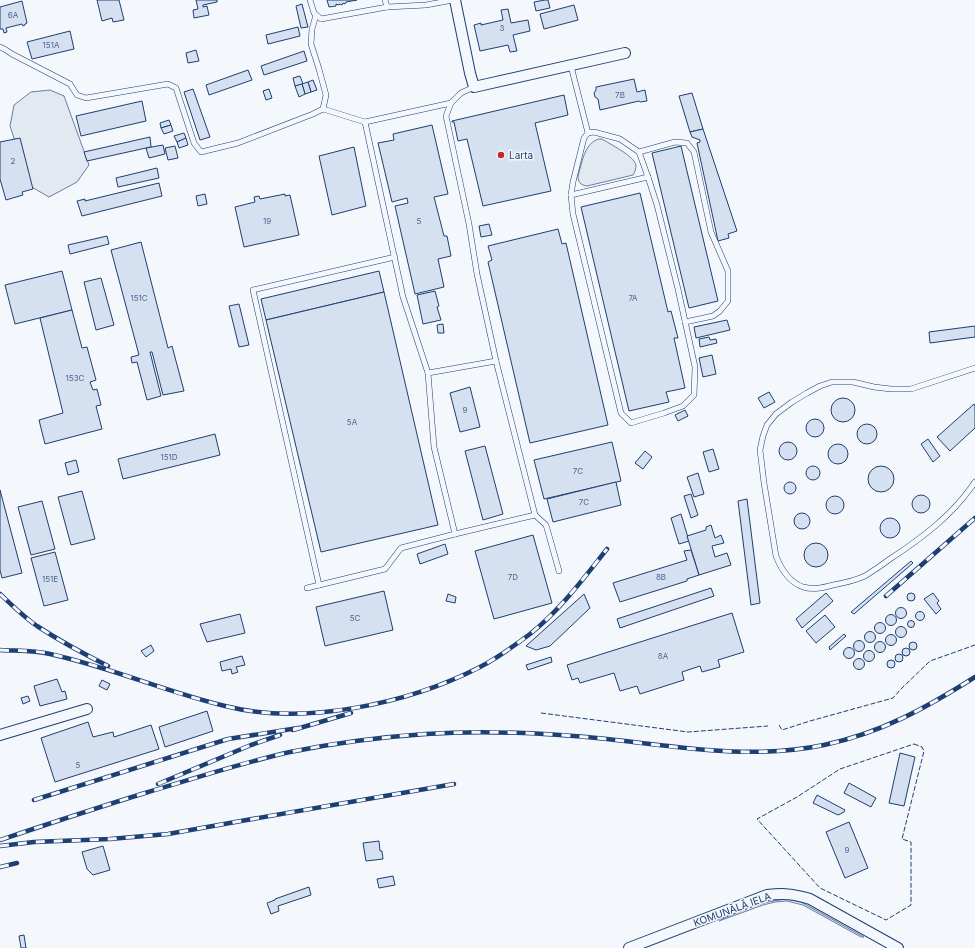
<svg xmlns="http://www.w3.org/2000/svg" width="975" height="948" font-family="Inter,sans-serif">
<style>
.green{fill:#e3e9f0;stroke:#687fa3}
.building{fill:#d5e0f0;stroke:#1d3f73}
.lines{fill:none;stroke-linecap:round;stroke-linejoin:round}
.lane-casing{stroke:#1d3f73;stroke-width:6}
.street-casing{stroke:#1d3f73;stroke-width:12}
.lane{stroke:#f4f7fb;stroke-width:5}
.street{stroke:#f4f7fb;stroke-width:10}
.rail-casing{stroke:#1d3f73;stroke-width:4.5}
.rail{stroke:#f4f7fb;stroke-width:3;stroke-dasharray:9;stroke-linecap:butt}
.fence{stroke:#1d3f73;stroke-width:1;stroke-dasharray:5 2;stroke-linecap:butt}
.poi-dot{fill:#c62828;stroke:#f4f7fb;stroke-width:1.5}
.labels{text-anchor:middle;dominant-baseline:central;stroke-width:3;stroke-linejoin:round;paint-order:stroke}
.number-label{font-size:8px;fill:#4b6792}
.poi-label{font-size:10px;fill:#1d3f73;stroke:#f4f7fb;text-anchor:start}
.street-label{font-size:10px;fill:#1d3f73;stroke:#f4f7fb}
</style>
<rect width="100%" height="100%" fill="#f4f7fb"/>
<g class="green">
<path d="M50 90 64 96 89 165 77 182 49 197 30 186 10 126 14 105 31 92Z"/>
<path d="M598 139H602C610 144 634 156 636 165 636 169 635 172 633 175L587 186C580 185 578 182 578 176 582 163 584 144 598 139Z"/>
<path d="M787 899 801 902 864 937H861L803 905 787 901 775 902 763 905 719 921 722 919C743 910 763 901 787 899Z"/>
</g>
<g class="building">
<path d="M97 0H119L124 20 113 22 112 18 102 21Z"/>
<path d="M196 0H217V2L203 5V7L207 6 209 15 194 18 193 10 198 9Z"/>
<path d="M327 0H357L346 2 345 4 343 3 342 5 340 4 339 5 336 4V6L329 7Z"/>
<path d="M545 0H548L550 8 536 11 534 2Z"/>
<path d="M22 1 27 23 25 24V25L23 26 22 24 6 28 7 32 4 33 3 29H0V7Z"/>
<path d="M302 4 308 27 301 28 296 6Z"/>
<path d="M574 5 578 20 544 29 540 14Z"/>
<path d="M508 9 511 23 528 20 530 31 513 35 517 51 510 52 508 45 480 51 474 25 481 23V25L503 20 501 10Z"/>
<path d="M298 27 300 36 268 44 266 35Z"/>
<path d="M70 31 74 49 32 59 27 42Z"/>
<path d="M196 50 199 61 188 63 186 53Z"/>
<path d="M304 51 307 61 264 75 261 66Z"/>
<path d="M248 70 252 80 209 95 206 85Z"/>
<path d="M300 76 303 84 295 86 293 78Z"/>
<path d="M634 79 637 92 645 90 647 101 640 102 639 101 600 110 598 99 595 97 594 93 596 90V87Z"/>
<path d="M313 80 317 90 311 92 308 82Z"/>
<path d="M308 82 311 92 305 94 302 84Z"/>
<path d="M302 84 305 94 299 97 295 86Z"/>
<path d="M193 89 210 137 200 140 184 92Z"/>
<path d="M269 89 272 98 266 100 263 91Z"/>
<path d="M692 93 703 129 690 132 679 96Z"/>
<path d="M564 95 568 115 535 123 551 191 483 206 467 139 458 141 454 122H452V121Z"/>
<path d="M142 101 146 121 81 136 76 116Z"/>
<path d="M169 120 171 125 161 128 160 123Z"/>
<path d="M171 125 173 131 164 134 161 128Z"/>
<path d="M432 125 448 194 434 197 444 236H447L451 256 438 259 444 287 415 294 395 206 408 203 407 198 392 202 378 143 394 140 393 134Z"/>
<path d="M703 129 737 231 728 234 729 238 718 241 697 143 700 142V140L692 137 690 132Z"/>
<path d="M184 133 186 138 177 142 174 136Z"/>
<path d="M150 137 151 147 146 148 87 161 84 152Z"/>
<path d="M20 138 33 189 22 192 23 195 6 200 0 179V142Z"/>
<path d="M186 138 188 145 179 148 177 142Z"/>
<path d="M163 145 165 154 149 158 146 148Z"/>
<path d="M175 146 178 158 168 160 165 148Z"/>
<path d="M681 146 718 301 689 308 652 153Z"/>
<path d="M354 147 366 206 332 215 319 156Z"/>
<path d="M157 168 159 178 118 187 116 178Z"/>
<path d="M159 183 162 196 82 216 77 201 85 199V201Z"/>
<path d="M640 193 668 312 671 311 678 338H674L685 388 666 392 669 402 629 411 581 207Z"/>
<path d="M205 194 207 204 198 206 196 196Z"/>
<path d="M285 194V196L290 195 299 235 244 247 235 207 255 202 254 197 259 196 260 199Z"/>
<path d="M489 224 492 235 481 237 479 226Z"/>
<path d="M558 229 562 244 566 243 608 425 530 443 488 262 492 260 488 246Z"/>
<path d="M107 236 109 244 70 254 68 245Z"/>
<path d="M141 242 168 348 172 346 184 391 163 395 152 352H150L161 396 147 400 137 362 132 363 131 357 139 355 111 250Z"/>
<path d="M62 271 72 310 15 324 5 285Z"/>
<path d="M379 271 384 292 266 320 261 299Z"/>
<path d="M101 278 114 325 96 330 84 282Z"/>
<path d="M435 291 439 306 437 307 441 320 423 324 417 295Z"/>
<path d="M384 292 438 525 321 552 266 320Z"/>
<path d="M239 304 249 345 239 347 229 306Z"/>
<path d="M72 310 82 348 87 347 96 380 90 382 93 390 97 389 101 405 96 406 102 429 45 444 39 420 63 413 40 318Z"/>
<path d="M727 320 730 330 696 338 694 327Z"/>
<path d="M443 324 444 333H438L437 325Z"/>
<path d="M975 326V337L930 343 929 332Z"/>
<path d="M709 337 710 340 716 339 717 343 700 347 699 339Z"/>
<path d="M712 355 716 374 703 377 699 358Z"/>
<path d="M470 387 480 427 460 432 450 393Z"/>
<path d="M769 392 775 402 764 408 758 398Z"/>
<circle cx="843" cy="410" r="12"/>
<path d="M974 404 975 406V428L950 451 937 437Z"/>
<path d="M685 410 688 416 678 421 675 415Z"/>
<circle cx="815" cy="428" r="9"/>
<circle cx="867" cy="434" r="10"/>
<path d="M215 434 220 455 123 479 118 459Z"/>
<path d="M928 439 940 456 933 462 921 444Z"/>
<path d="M612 442 621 481 544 499 534 460Z"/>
<circle cx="788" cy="451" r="9"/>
<circle cx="838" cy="454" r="10"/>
<path d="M485 446 503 514 483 520 465 451Z"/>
<path d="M713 449 719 469 709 472 703 452Z"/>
<path d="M645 451 652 457 643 469 635 463Z"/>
<path d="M76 460 79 472 68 475 65 463Z"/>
<circle cx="881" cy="479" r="13"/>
<circle cx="813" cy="473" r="7"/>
<path d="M698 473 704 494 694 497 687 477Z"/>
<circle cx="790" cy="488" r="6"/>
<path d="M616 482 621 505 553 522 547 499Z"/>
<path d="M0 490 22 573 2 578 0 570Z"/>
<path d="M82 491 95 539 71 545 58 497Z"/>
<path d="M691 494 698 515 691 518 684 496Z"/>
<circle cx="921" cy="504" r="9"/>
<circle cx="835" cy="505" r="9"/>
<path d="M747 499 760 603 751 605 738 501Z"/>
<path d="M42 501 55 549 31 555 18 507Z"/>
<circle cx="802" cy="521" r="8"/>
<path d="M681 514 689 541 679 544 671 518Z"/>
<circle cx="890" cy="528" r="10"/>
<path d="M711 525 715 538 721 535 724 543 712 546 715 557 727 553 731 565 699 575 687 536 706 530V527Z"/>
<path d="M533 535 552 603 494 619 475 551Z"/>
<circle cx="816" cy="555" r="12"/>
<path d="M445 544 448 554 420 564 417 554Z"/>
<path d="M691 550 699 575 687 579V581L620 602 613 583 687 560 684 551Z"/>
<path d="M55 552 68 600 44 606 31 558Z"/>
<path d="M911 561 913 563 854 614 851 612Z"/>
<path d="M711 588 714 596 620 628 617 619Z"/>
<path d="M384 591 393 630 325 646 316 607Z"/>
<path d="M826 593 833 601 802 628 796 619Z"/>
<path d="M933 593 939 601 937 603 941 609 936 614 924 599Z"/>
<circle cx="911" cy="597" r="4"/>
<path d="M448 594 456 597 455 603 446 601Z"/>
<path d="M584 594 590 608 550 646 536 650 526 646Z"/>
<circle cx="901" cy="613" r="5.5"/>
<circle cx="920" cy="616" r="4.5"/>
<path d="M732 613 744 652 718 660 720 667 702 672 700 666 682 672 684 680 640 694 637 686 620 691 614 673 580 683 578 678 572 680 567 665Z"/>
<path d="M240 614 245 633 207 642 200 624Z"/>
<circle cx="891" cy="620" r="5.5"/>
<path d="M825 615 835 627 816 643 806 631Z"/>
<circle cx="911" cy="624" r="3.5"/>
<circle cx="880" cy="628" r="5.5"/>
<circle cx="901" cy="632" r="5.5"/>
<circle cx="870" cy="637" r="5.5"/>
<path d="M844 634 846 636 830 650 829 647Z"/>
<circle cx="891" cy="640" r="5.5"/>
<circle cx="859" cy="646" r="5.5"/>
<circle cx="880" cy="647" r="5.5"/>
<circle cx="913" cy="646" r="4"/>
<path d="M151 645 154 651 146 657 141 651Z"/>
<circle cx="849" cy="653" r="5.5"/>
<circle cx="906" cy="652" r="4"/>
<circle cx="869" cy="656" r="5.5"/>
<circle cx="899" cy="658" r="4"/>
<path d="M242 656 245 665 236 667 238 672 232 674 231 669 222 671 220 662Z"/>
<path d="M551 657 552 662 528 670 526 665Z"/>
<circle cx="859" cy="664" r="5.5"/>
<circle cx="891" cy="664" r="4"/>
<path d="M57 679 62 692 65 691 67 699 40 706 34 686Z"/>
<path d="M102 680 110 684 107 690 99 686Z"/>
<path d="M28 696 30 701 23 704 21 698Z"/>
<path d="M207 711 213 731 165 747 159 727Z"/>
<path d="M88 722 93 737 113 732 114 737 151 725 159 749 55 782 41 738Z"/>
<path d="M900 753 915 757 904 806 889 803Z"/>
<path d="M849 783 876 798 871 807 844 793Z"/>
<path d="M817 795 845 810 844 812 838 815 813 803Z"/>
<path d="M849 822 868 868 845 878 826 832Z"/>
<path d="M379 841 380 851H382L383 859 366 861 363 843Z"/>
<path d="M103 846 110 870 93 875 87 869 82 852Z"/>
<path d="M393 876 395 885 379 888 377 879Z"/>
<path d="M309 887 311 895 278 906 279 911 271 914 267 903 275 900V899Z"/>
<path d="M24 935 26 948H21L19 936Z"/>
</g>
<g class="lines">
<defs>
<g id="lane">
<path d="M310 0 314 13 321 19 387 7 426 5 453 0"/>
<path d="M385 0 387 7"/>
<path d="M0 47 6 50 12 54 70 84 77 95 86 98 168 84 176 88 194 143 201 152 238 143 313 114 323 109 326 95 319 69 311 44 312 29 316 15"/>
<path d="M571 66 588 133 584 138 573 182 571 195 573 214 621 413 631 423 664 413 683 406 694 395 695 367 678 289 657 205 648 177 639 152 620 139 594 132 588 133"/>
<path d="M474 87 461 93 451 103 446 116 469 224 477 274 496 361 535 515 546 525 559 571"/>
<path d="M323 109 365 122 451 103"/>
<path d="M365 122 403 297 428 373"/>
<path d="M639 152 675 142 687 143 694 152 711 232 728 271V301L720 311 713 316 685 322"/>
<path d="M571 195 648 177"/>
<path d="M975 368 911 389H891L874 387 853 382H832L820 386 807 393 792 402 776 414 767 425 763 436 760 450 764 483 776 556C781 569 789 582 803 587 814 590 822 588 833 585 844 583 854 581 865 576 873 571 882 565 890 559 922 538 953 515 975 482"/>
<path d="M455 534 535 515"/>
<path d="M319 585 253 290 395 257"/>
<path d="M307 588 385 569 401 548 455 534 434 447 428 373 496 361"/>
</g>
<g id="street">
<path d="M455 0 470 73 474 87 625 53"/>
<path d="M0 735 87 709"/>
<path d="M629 948 767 895C784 893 794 894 810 899L898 948"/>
</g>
</defs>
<use href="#lane" class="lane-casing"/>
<use href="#street" class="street-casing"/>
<use href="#lane" class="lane"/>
<use href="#street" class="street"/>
<defs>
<g id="rail">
<path d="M0 594C12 605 24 617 37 626 60 641 84 654 108 666"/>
<path d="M886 596 975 518"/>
<path d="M0 650C17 651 34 650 50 654 110 667 166 692 225 706 304 726 408 704 480 667 497 658 514 646 530 634 560 610 583 579 607 549"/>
<path d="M293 730 351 713"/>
<path d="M158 784 251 745 280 735"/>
<path d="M34 800 228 739 298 728"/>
<path d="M0 840C48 824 96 808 145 793 193 779 241 763 290 752 335 743 381 737 426 734 487 730 547 733 607 739 679 747 752 760 824 745 881 733 926 708 975 677"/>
<path d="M0 846 34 842 110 839 168 834 241 821 454 784"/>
<path d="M0 867 17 863"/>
</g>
</defs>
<use href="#rail" class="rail-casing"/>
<use href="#rail" class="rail"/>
<g class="fence">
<path d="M541 713 688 732 768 726"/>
<path d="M779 725 782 730 810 721 893 698 902 688 930 661 975 645"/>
<path d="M914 744 922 747 924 751 902 839 911 842V905L886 920 820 888 757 819 797 797 840 769Z"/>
</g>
</g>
<circle class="poi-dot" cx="501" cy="155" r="4"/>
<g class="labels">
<g class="number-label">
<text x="13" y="15">6A</text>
<text x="502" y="28">3</text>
<text x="51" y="45">151A</text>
<text x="620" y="95">7B</text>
<text x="13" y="161">2</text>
<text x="267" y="221">19</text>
<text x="419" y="221">5</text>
<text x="139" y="298">151C</text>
<text x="633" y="298">7A</text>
<text x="75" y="378">153C</text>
<text x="465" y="410">9</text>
<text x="352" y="422">5A</text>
<text x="169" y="457">151D</text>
<text x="578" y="471">7C</text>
<text x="584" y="502">7C</text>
<text x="513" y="577">7D</text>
<text x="661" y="577">8B</text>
<text x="50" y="579">151E</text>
<text x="355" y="618">5C</text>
<text x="663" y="656">8A</text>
<text x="78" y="765">5</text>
<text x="847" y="850">9</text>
</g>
<g class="poi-label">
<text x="509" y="155">Larta</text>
</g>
<g class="street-label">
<text transform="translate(732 909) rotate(-20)">KOMUNĀLĀ IELA</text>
</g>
</g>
</svg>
